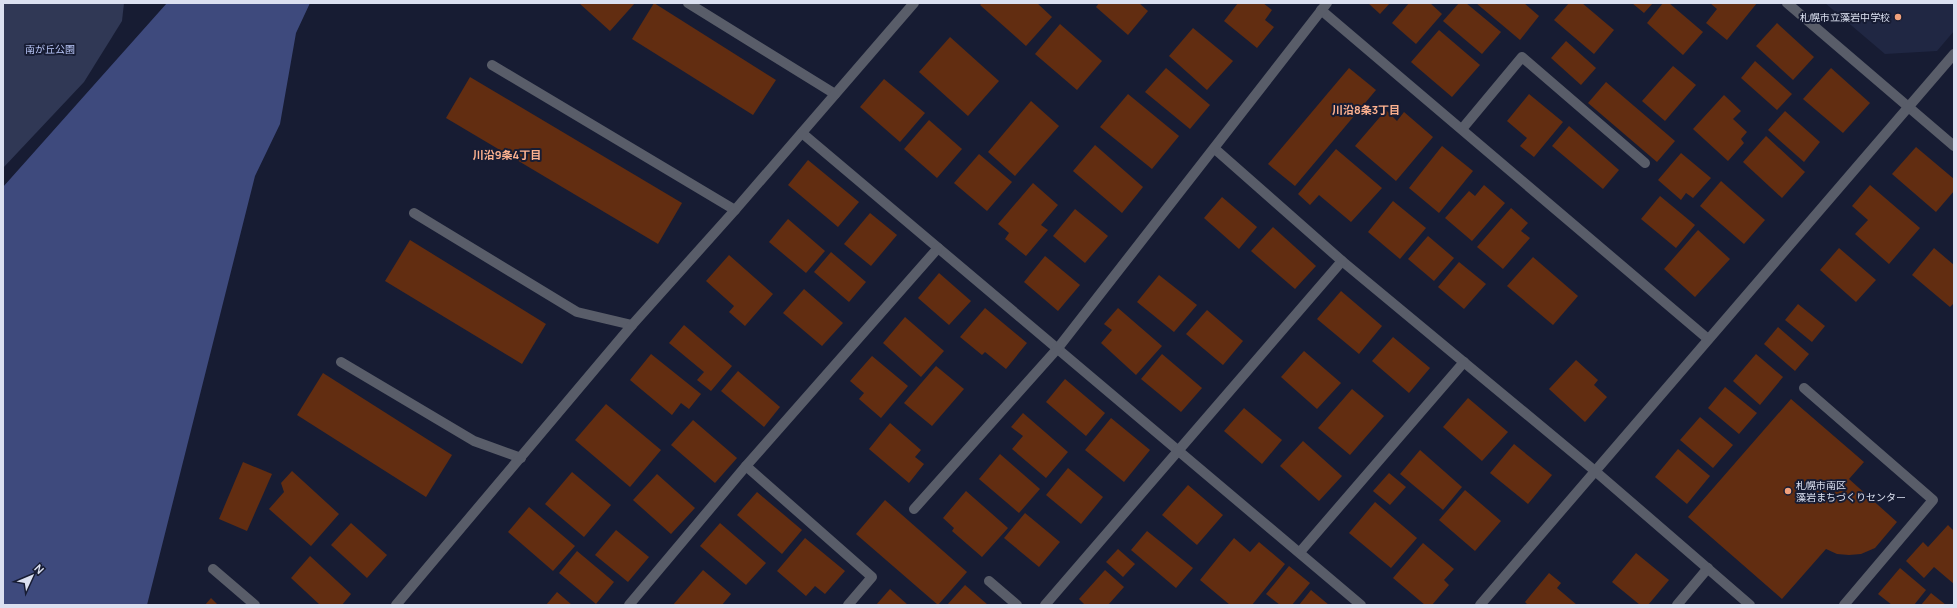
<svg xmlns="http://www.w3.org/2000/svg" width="1957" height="608" font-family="Manrope,'Noto Sans JP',sans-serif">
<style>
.built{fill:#202743}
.green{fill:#303855}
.forest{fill:#3e4a7d}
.building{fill:#622d11}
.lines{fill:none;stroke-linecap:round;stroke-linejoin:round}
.lane{stroke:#595d69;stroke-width:10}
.street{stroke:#595d69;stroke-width:10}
.poi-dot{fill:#f1a17c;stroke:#171c33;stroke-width:1.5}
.labels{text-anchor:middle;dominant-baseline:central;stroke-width:4;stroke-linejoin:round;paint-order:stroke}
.poi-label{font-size:10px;fill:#dbe0f0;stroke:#171c33;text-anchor:end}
.park-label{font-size:10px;fill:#bac8f9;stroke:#171c33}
.neighbourhood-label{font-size:11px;font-weight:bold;fill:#feb290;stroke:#171c33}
</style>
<rect width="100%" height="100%" fill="#171c33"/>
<path class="built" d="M1825 3H1954V31L1937 51 1885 54Z"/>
<path class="green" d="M3 3H124L122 21 84 82 3 168Z"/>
<path class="forest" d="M167 3H310L296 33 280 124 255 176 147 605H3V187Z"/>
<g class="building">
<path d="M579 3H635L610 31Z"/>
<path d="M654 3 776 80 753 115 632 39Z"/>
<path d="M982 3H1037L1052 17 1026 46 980 5Z"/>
<path d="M1099 3H1139L1148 11 1128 35 1096 7Z"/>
<path d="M1238 3H1263L1272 10 1265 20 1274 27 1257 48 1224 21Z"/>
<path d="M1368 3H1390L1380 14Z"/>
<path d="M1409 3H1430L1442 14 1416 44 1392 23Z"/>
<path d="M1459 3H1466L1501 32 1482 54 1443 21Z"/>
<path d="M1476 3H1524L1539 16 1520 40Z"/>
<path d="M1569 3H1582L1614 30 1594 54 1554 20Z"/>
<path d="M1632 3H1653L1644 13Z"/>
<path d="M1663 3H1669L1703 32 1683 55 1647 23Z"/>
<path d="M1710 3H1757L1727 40 1706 23 1717 9Z"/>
<path d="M1777 23 1814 57 1793 80 1756 46Z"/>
<path d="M1060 24 1102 61 1077 90 1035 54Z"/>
<path d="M1193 28 1233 61 1207 90 1169 56Z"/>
<path d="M1439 30 1480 65 1452 97 1411 62Z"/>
<path d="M950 37 999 81 968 116 919 72Z"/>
<path d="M1566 41 1596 68 1581 85 1551 58Z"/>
<path d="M1755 61 1792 94 1777 110 1741 78Z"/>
<path d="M1673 66 1696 85 1665 121 1642 101Z"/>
<path d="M1166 68 1210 105 1190 129 1145 92Z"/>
<path d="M1349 68 1376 90 1295 186 1268 164Z"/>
<path d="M1831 68 1870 103 1843 133 1803 99Z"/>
<path d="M470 77 682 203 658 244 446 118Z"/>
<path d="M884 79 925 113 900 142 860 107Z"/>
<path d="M1606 82 1675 141 1657 162 1588 103Z"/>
<path d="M1128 94 1179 136 1152 169 1100 127Z"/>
<path d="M1529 94 1563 122 1534 157 1520 146 1527 138 1507 121Z"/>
<path d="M1724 95 1741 111 1733 119 1747 132 1741 139 1744 143 1728 161 1693 129Z"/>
<path d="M1031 101 1059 126 1015 176 988 152Z"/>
<path d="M1386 110 1397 121 1404 112 1433 137 1396 181 1355 146Z"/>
<path d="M1785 111 1820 142 1804 162 1768 130Z"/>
<path d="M929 120 962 149 937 178 904 149Z"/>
<path d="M1569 126 1619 170 1603 189 1552 146Z"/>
<path d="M1766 136 1805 172 1782 198 1743 162Z"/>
<path d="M1095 145 1143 187 1122 213 1073 171Z"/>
<path d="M1442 146 1473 171 1439 213 1409 188Z"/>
<path d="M1916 147 1954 179V191L1936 212 1892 174Z"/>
<path d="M1336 149 1382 188 1351 222 1319 195 1310 205 1298 194Z"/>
<path d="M1681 153 1711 178 1693 198 1686 193 1681 200 1658 180Z"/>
<path d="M979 154 1012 182 987 211 954 183Z"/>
<path d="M808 160 859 202 838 227 788 185Z"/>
<path d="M1721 181 1765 220 1744 244 1700 206Z"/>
<path d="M1033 183 1058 205 1041 225 1048 230 1026 256 1005 239 1009 233 998 224Z"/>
<path d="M1484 185 1505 203 1472 241 1445 218 1469 191 1475 196Z"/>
<path d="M1870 185 1920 228 1889 264 1855 234 1868 220 1852 206Z"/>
<path d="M1660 196 1695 225 1676 248 1641 219Z"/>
<path d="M1222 197 1257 227 1239 249 1204 218Z"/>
<path d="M1393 201 1426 228 1400 259 1368 232Z"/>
<path d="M1511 208 1528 223 1521 231 1530 238 1503 269 1477 247Z"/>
<path d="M1075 209 1108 236 1085 263 1053 236Z"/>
<path d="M870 213 897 235 871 266 844 244Z"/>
<path d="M788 219 825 251 806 273 769 242Z"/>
<path d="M1273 227 1316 266 1295 289 1251 251Z"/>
<path d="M1698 230 1730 259 1695 297 1664 269Z"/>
<path d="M1428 236 1454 258 1434 281 1408 259Z"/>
<path d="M410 240 546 324 522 364 385 281Z"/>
<path d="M1839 248 1876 280 1856 302 1820 270Z"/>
<path d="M1934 248 1954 265V303L1950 307 1912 275Z"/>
<path d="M831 252 866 282 849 302 814 272Z"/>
<path d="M729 255 773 294 745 326 729 312 734 306 706 281Z"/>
<path d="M1045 256 1080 285 1058 311 1024 282Z"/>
<path d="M1533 257 1578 296 1553 325 1507 286Z"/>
<path d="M1459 262 1486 284 1464 309 1438 287Z"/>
<path d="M939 273 971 301 949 325 918 298Z"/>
<path d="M1159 275 1197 305 1174 332 1137 302Z"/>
<path d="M804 289 843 323 822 346 783 313Z"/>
<path d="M1341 291 1382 326 1359 354 1317 319Z"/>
<path d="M1798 304 1825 326 1812 342 1785 320Z"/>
<path d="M985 308 1027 343 1006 369 985 352 982 355 960 337Z"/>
<path d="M1118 308 1162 346 1136 375 1101 343 1112 330 1104 324Z"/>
<path d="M1207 310 1243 341 1223 365 1186 334Z"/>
<path d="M905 317 944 351 921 377 883 343Z"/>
<path d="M684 325 732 366 711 391 697 380 704 372 669 343Z"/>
<path d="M1778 327 1809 354 1795 371 1764 344Z"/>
<path d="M1393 337 1430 368 1409 393 1372 361Z"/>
<path d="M1304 351 1341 383 1317 409 1281 377Z"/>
<path d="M651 354 701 394 689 409 681 403 672 415 630 380Z"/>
<path d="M1162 354 1202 388 1181 412 1141 379Z"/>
<path d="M1756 354 1783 377 1760 405 1733 381Z"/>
<path d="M872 356 908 386 881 418 859 399 864 393 850 381Z"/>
<path d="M1576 360 1598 380 1594 385 1607 397 1585 422 1549 389Z"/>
<path d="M936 366 964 389 932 426 904 403Z"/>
<path d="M738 371 780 407 764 427 721 391Z"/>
<path d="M323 373 452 455 426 497 297 415Z"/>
<path d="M1065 379 1105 413 1086 436 1046 402Z"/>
<path d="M1725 387 1757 413 1739 434 1708 408Z"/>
<path d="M1352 389 1384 416 1350 455 1318 428Z"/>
<path d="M1468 398 1508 432 1482 461 1443 427Z"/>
<path d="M1791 399 1864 462 1849 479 1897 522 1875 548 1861 554 1849 555 1837 554 1826 549 1782 599 1688 517Z"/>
<path d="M606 404 661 450 630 487 575 440Z"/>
<path d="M1244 408 1282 440 1262 464 1224 431Z"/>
<path d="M1023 413 1068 452 1046 478 1012 449 1023 436 1011 427Z"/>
<path d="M1700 417 1733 445 1713 468 1680 440Z"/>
<path d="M1111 418 1150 450 1124 482 1085 450Z"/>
<path d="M693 420 737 458 715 483 671 445Z"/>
<path d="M890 423 921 450 915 457 924 464 909 483 869 449Z"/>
<path d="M1303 441 1342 476 1319 501 1280 466Z"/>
<path d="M1514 444 1552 475 1528 504 1490 473Z"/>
<path d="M1678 449 1710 476 1687 504 1655 477Z"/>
<path d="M1420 450 1462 487 1443 510 1400 474Z"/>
<path d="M1000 454 1040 489 1019 513 979 479Z"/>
<path d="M243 462 272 474 247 531 219 519Z"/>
<path d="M1068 468 1103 497 1081 524 1046 495Z"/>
<path d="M292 471 339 514 311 546 269 509 284 492 281 483Z"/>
<path d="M572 472 611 505 584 537 545 504Z"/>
<path d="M1389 473 1406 487 1390 505 1373 491Z"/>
<path d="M657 474 695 508 671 534 633 500Z"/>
<path d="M1188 485 1223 515 1197 545 1162 515Z"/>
<path d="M1465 490 1501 521 1475 551 1439 520Z"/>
<path d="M966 491 1008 528 982 557 952 531 954 528 943 518Z"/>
<path d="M757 492 802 530 782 554 737 515Z"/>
<path d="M885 500 967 572 938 605 856 534Z"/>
<path d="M1375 502 1417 538 1391 568 1349 533Z"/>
<path d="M529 507 575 546 553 571 508 532Z"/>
<path d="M1025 513 1060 542 1039 567 1004 538Z"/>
<path d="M351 523 387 555 367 578 331 545Z"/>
<path d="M720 523 766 563 746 585 700 546Z"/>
<path d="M1948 525 1954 531V584L1934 567 1924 578 1906 561 1923 542 1928 547Z"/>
<path d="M616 530 649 557 628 582 595 555Z"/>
<path d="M1147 531 1193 568 1176 588 1131 550Z"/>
<path d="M805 538 845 571 825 594 815 586 806 596 777 571Z"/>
<path d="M1234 538 1250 552 1259 542 1285 564 1252 605H1230L1200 580Z"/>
<path d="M1423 543 1454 569 1444 580 1449 585 1432 605H1425L1393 578Z"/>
<path d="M1118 549 1135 564 1123 577 1106 562Z"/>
<path d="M577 551 614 582 596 604 559 573Z"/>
<path d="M1636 553 1669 580 1648 605H1640L1612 582Z"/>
<path d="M310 556 351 594 342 605H320L291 578Z"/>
<path d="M1289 566 1310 583 1292 605H1280L1266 594Z"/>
<path d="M1900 568 1926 590 1914 605H1892L1878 594Z"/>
<path d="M703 570 731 594 722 605H673Z"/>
<path d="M1105 570 1124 587 1108 605H1085L1079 599Z"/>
<path d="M1549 573 1561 583 1557 588 1577 605H1528L1525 602Z"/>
<path d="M965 585 988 605H947Z"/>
<path d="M890 589 908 605H876Z"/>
<path d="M1311 590 1329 605H1299Z"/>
<path d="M557 592 572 605H546Z"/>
<path d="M1931 593 1946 605H1921Z"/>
<path d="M211 598 218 605H205Z"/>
</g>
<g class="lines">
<g class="lane">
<path d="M688 3 835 94"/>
<path d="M492 65 735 210"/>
<path d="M1462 129 1522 57 1645 163"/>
<path d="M414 213 577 312 632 325"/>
<path d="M341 362 474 441 521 458"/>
<path d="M1804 388 1933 500 1844 605"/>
<path d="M213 569 255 605"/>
</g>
<g class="street">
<path d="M1787 3 1954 146"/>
<path d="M1321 10 1708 339"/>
<path d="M802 133 1361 605"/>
<path d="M1215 149 1342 261 1595 471 1750 605"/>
<path d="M746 466 872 577 848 605"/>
<path d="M914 509 1058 348 1327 3"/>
<path d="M1300 552 1464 362"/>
<path d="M989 581 1017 605"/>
<path d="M396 605 632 325 735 210 914 3"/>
<path d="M629 605 746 466 938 248"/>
<path d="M1045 605 1342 261"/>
<path d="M1480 605 1954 54"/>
<path d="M1677 605 1708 568"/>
</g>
</g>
<g class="poi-dot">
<circle cx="1898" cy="17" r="4"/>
<circle cx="1788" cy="491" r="4"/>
</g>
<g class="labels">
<g class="poi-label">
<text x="1890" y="17">札幌市立藻岩中学校</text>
<text x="1796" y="485" text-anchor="start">札幌市南区<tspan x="1796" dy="12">藻岩まちづくりセンター</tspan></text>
</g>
<g class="park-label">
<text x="50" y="49">南が丘公園</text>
</g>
<g class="neighbourhood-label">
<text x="1366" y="109">川沿8条3丁目</text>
<text x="507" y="154">川沿9条4丁目</text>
</g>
</g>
<rect width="1957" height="608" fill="none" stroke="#dbe0f0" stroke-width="8"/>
<g transform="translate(32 576) rotate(46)" stroke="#171c33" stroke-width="3" paint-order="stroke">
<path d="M0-3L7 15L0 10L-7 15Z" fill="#dbe0f0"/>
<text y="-6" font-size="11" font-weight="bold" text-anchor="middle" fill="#dbe0f0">N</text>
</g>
</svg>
